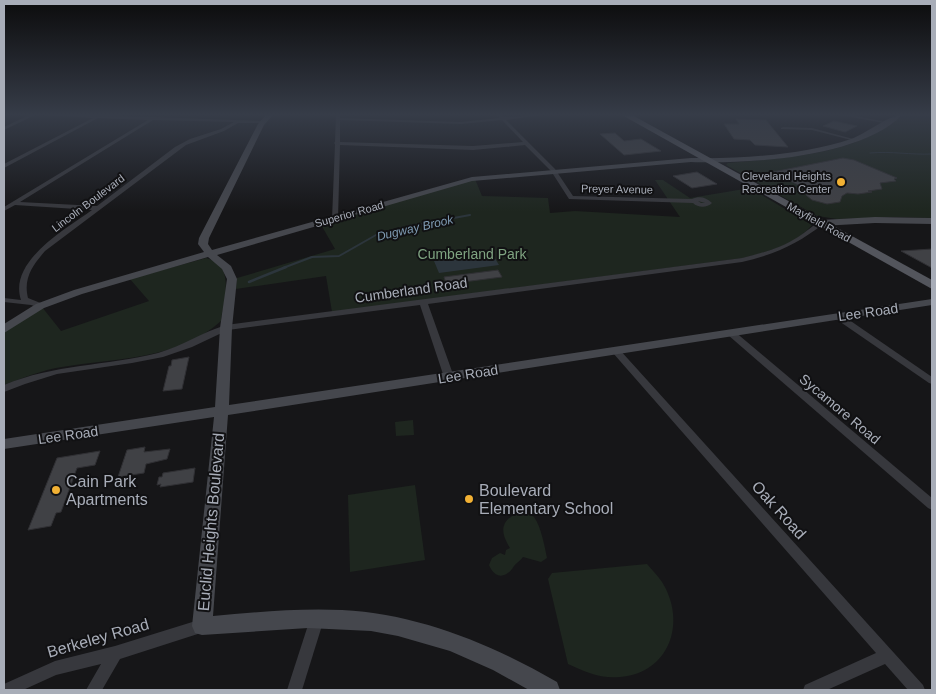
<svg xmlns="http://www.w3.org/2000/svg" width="936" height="694" font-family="Arial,sans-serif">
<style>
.green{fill:#1e261f}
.water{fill:#2c353c}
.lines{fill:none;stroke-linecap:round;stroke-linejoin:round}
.stream-far2{stroke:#2c353c;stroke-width:1}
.stream-far1{stroke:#2c353c;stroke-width:2}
.stream{stroke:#2c353c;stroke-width:2.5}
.building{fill:#404145;stroke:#303034}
.street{fill:#37383d;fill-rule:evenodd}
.secondary{fill:#45474d;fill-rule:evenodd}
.primary{fill:#53555c;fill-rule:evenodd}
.poi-dot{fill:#f2b134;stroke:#111113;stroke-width:2}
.labels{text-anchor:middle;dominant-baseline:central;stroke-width:4;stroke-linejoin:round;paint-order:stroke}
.far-poi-label{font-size:11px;fill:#a8adb8;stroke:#111113;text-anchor:end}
.far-street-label{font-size:11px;fill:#a8adb8;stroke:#111113}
.far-water-label{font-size:12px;font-style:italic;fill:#7f9bb3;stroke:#111113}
.park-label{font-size:14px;fill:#7fa381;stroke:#111113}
.street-label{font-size:14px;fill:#a8adb8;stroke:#111113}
.near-poi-label{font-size:16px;fill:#a8adb8;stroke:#111113;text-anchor:start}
.near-street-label{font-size:16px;fill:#a8adb8;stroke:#111113}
</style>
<rect width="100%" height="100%" fill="#161618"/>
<g class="green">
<path d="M903 115H932V218L892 217 837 219 817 216 726 165 728 163C788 157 854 156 903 115Z"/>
<path d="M475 179 482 196 548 198 550 213 575 211 680 217 655 180H663L690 198 750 188 812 225C795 245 767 252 743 258L332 312 326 276 236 289 237 278 335 249 320 223Z"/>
<path d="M206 258C236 265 224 300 221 321 179 360 115 358 62 367 42 370 23 378 4 385V331L42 307 61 331 149 301 130 279Z"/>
<path d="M413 420 414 435 396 436 395 422Z"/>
<path d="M415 485 425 560 350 572 348 495Z"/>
<path d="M518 513C524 513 530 513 534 517 541 526 545 548 547 558L541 562 523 557C520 561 516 563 514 566 507 578 495 580 489 565L492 558 500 553 505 555 506 550 510 548C500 532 500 521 518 513Z"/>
<path d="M647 564C652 570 658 576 662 582 687 622 670 673 620 677 601 679 585 672 568 664L548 579 552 573Z"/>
</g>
<path class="water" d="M468 254 470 257 493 255 499 265 439 273 434 261 455 259 454 255Z"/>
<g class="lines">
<path class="stream-far2" d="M870 153C892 151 910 155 932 154"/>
<path class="stream-far1" d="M283 268 312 257 339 256 376 235 410 226 470 215"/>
<path class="stream" d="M249 282 286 267"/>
</g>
<g class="building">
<path d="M736 119 766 120 788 147 755 145 750 140 734 139 724 124H739Z"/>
<path d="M834 121 843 123 857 126 845 132 823 126Z"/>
<path d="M615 133 624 141 641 139 661 151 624 155 600 134Z"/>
<path d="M843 158 854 160 897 178 894 179 896 181 880 183 882 189 868 191 872 192 858 194 847 193 842 196 840 202 827 204 812 200 806 195 810 191 773 172Z"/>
<path d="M697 172 717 184 692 188 673 176Z"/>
<path d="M932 249V268L901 251Z"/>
<path d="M498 270 502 277 471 281 446 283 444 277Z"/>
<path d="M189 357 182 389 163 391 169 366H171L172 360Z"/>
<path d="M145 447 144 452 170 449 167 459 146 464 144 473 118 477 127 450Z"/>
<path d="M100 451 95 465 77 468 61 512 56 513 51 526 28 530 57 458Z"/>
<path d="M195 468 193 482 160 487 161 484 157 485 159 477H162L163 473Z"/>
</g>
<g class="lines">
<g class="street">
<path d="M29 115H35L4 130V127Z"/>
<path d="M46 115H96L262 121 264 122 262 123H238L224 131 186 145 45 251C33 265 23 278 28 298L43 304 44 306 43 308H40L31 305 4 302V298L21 300C8 261 66 229 92 210L15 205 4 211V207L148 120 98 118 4 168V164L93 118ZM153 120 234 122 221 129 190 139 175 147 97 206 20 202Z"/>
<path d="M336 115H340V118L461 122 499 118 497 115H502L504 117 541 115 506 120 555 169 573 196 692 199C699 196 706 197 712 203 707 208 698 208 693 203L569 199 551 171 525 145 473 150 340 145 338 219 335 221 332 219 335 144 334 143 335 142ZM340 120 461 124 502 120 523 142 473 146 340 142ZM698 201 705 203H701Z"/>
<path d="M840 115H851L891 123 889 124Z"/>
<path d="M783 127 812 128 857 140 855 141 812 130 781 129V128Z"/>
<path d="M821 221 824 223 823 224C798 244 773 255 742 262L428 304 454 377 449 380 444 377 420 305 228 330 192 347 163 357 132 363 57 374 25 384 4 392V385C54 364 106 366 158 353 182 346 203 332 226 325L742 258C762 253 781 248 798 237 806 232 813 225 821 221Z"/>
<path d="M836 315H842L932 377V384L929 383 836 319 835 317Z"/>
<path d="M731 330 734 331 932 498V510L928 508 728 335 727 333Z"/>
<path d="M616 348 619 349 923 685 925 690H908L885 664 827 690H803L805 685 876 653 613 353 612 351 613 349Z"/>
<path d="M317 612 322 614 324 619 302 690H287L310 619 312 614Z"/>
<path d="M202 619 207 621 209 626 207 631 120 659 102 690H86L101 664 56 675 23 690H4V684L55 661 115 646Z"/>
</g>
<g class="secondary">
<path d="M266 115H273L264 125 209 238 208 244 212 250 472 177 691 158C741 159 803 155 851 139 865 134 889 115 902 115 860 158 748 164 691 162L472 181 217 255 231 266 237 279 232 328 229 405 932 299V305L228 415 213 616C256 612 299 608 342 610 419 614 491 644 557 682L560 690H529L493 670 450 651 398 636 371 631 308 628 202 635 195 633 192 626 214 417 4 449V439L215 407 220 328 227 279 222 269 208 257 82 294 44 308 4 333V324L36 304 74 290 204 252 198 244 199 238 258 124Z"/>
<path d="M875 217 932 218V224L875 223 821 226 816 223 821 220Z"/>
</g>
<path class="primary" d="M622 115H632L932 280V289Z"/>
</g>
<linearGradient id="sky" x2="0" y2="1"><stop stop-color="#0c0c0d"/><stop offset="0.54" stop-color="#363c48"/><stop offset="1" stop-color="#363c48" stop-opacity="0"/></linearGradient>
<rect width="936" height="212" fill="url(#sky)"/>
<g class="poi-dot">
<circle cx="841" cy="182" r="5"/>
<circle cx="56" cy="490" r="5"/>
<circle cx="469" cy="499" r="5"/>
</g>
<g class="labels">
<g class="far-poi-label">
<text x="831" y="176">Cleveland Heights<tspan x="831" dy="13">Recreation Center</tspan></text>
</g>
<g class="far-street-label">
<text transform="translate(617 189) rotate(1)">Preyer Avenue</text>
<text transform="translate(88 203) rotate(-37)">Lincoln Boulevard</text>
<text transform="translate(349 214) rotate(-16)">Superior Road</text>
<text transform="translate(819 222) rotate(29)">Mayfield Road</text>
</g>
<g class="far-water-label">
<text transform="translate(415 228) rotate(-13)">Dugway Brook</text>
</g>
<g class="park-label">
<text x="472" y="254">Cumberland Park</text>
</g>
<g class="street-label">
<text transform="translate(411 290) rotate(-8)">Cumberland Road</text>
<text transform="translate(868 312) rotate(-8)">Lee Road</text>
<text transform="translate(468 374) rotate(-9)">Lee Road</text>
<text transform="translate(840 409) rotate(40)">Sycamore Road</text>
<text transform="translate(68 435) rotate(-8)">Lee Road</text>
</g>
<g class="near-poi-label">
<text x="66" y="481">Cain Park<tspan x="66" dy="18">Apartments</tspan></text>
<text x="479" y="490">Boulevard<tspan x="479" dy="18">Elementary School</tspan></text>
</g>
<g class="near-street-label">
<text transform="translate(779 510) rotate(48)">Oak Road</text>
<text transform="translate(211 522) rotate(-85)">Euclid Heights Boulevard</text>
<text transform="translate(98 638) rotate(-16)">Berkeley Road</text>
</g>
</g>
<rect width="936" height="694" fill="none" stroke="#a8adb8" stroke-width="10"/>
</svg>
